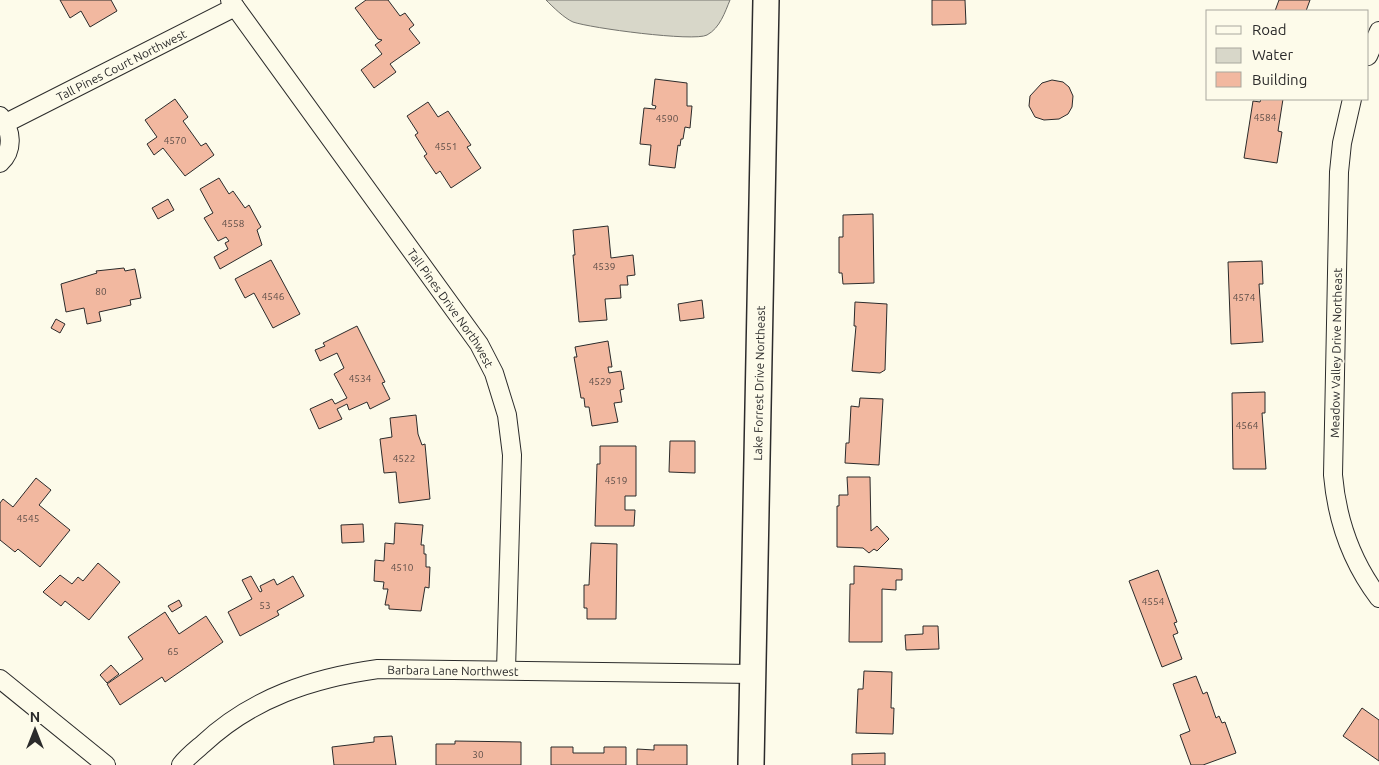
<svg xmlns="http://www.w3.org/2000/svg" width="1379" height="765" font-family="Ubuntu,sans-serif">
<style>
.water{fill:#d8d7c9;stroke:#74746e}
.building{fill:#f2b8a0;stroke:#2b2b2b}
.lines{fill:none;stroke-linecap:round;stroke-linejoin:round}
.street-casing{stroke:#2b2b2b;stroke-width:20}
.secondary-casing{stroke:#2b2b2b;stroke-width:28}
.street{stroke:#fdfbea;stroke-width:18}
.secondary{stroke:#fdfbea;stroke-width:25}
.labels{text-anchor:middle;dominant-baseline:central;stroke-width:4;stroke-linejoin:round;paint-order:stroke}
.number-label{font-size:10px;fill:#5d4e48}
.street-label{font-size:12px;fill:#2b2b2b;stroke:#fdfbea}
</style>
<rect width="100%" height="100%" fill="#fdfbea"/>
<path class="water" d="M546 0H730C725 12 720 28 707 35 694 42 590 28 573 22 564 18 553 7 546 0Z"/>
<g class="building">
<path d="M60 0H111L117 11 90 27 81 11 70 18Z"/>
<path d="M366 0H388L400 16 405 13 414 25 409 29 420 43 390 64 396 72 374 88 361 70 382 54 375 45 382 40 378 39 355 8Z"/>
<path d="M932 0H965L966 24 932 25Z"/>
<path d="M1279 0H1310L1306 11H1275Z"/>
<path d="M655 79 687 83V106H692L690 128 685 127 683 139H681L680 146 678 145 675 168 649 165 651 145 640 144 644 108 655 109 656 106 652 105Z"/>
<path d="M1052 80 1063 82 1069 87 1073 96 1072 107 1068 114 1059 119 1044 120 1035 117 1029 106 1030 96 1042 83Z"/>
<path d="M175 99 188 117 183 121 201 146 206 143 214 155 185 176 163 148 154 155 147 144 157 137 145 120Z"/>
<path d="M1261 99H1283L1278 131 1282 132 1277 163 1244 158 1253 101 1260 102Z"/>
<path d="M428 102 438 117 448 111 471 145 467 147 481 168 451 188 440 171 436 174 424 156 427 154 415 135 418 133 407 116Z"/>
<path d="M219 178 229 194 233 191 245 208 249 205 261 227 257 230 262 245 220 269 214 257 228 249 225 243 229 241 226 237 218 241 204 218 213 213 200 189Z"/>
<path d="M168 199 174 210 158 219 152 208Z"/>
<path d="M873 214 874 283 843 284 842 273H839V237H843V215Z"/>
<path d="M608 226 611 258 633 255 635 275 627 276 628 285H620L621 298 605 299 607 320 579 322 573 255H575L573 230Z"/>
<path d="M271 260 300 314 273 328 254 293 245 298 235 279Z"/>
<path d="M1262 261 1263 284H1259L1263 342 1231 344 1228 262Z"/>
<path d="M124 268 125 271 135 269 141 298 130 300 131 305 99 312 101 321 87 324 84 308 66 312 61 284 97 273 96 271Z"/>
<path d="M702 300 704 318 680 321 678 304Z"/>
<path d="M855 302 887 304 885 370 880 373 852 371 856 326H854Z"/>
<path d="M56 319 65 324 60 333 51 328Z"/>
<path d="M357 326 385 382 382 383 390 399 370 409 367 402 349 410 347 404 337 409 342 419 319 429 310 409 332 399 335 404 347 398 334 374 344 368 337 353 320 361 315 350 325 346 323 343Z"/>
<path d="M608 341 612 367H608L609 373 621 371 624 389 620 390 622 402 614 403 618 422 592 426 589 407H585L584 398H581L574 357H577L575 347Z"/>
<path d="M1265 392V413H1262L1266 469H1233L1232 393Z"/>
<path d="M860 398 883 399 879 465 845 463 846 443H849L851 406 859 407Z"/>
<path d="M416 415 418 434 422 445 425 444 430 499 399 503 396 472 384 473 380 439 392 437 390 418Z"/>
<path d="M670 441H695V473L669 472Z"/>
<path d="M600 446H636V496H625V510H635L634 526H595L597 464H600Z"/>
<path d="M847 477H870L871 531 877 526 889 539 877 551 874 549 869 553 863 548 837 547V506H839V495H848Z"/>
<path d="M36 478 51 490 39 505 70 530 40 567 18 549 15 552 0 540V503L3 499 13 507Z"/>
<path d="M395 523 423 525 421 545H424V554H426V567H430L429 588 425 587 421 611 389 609V605H385L388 589H383L384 582 374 581 375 560 384 561 385 543 394 544Z"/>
<path d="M363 524 364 542 342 543 341 525Z"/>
<path d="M591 543 617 544 616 619H587V608H584V585H589Z"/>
<path d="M98 563 120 582 89 620 65 601 61 606 43 592 60 575 72 584 78 577 83 581Z"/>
<path d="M854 566 902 569V580H896V590L882 589V642H849L850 584H854Z"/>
<path d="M1158 570 1177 622 1174 623 1178 633 1173 635 1182 659 1162 667 1129 581Z"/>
<path d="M251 576 260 592 262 591 260 586 274 579 277 585 293 576 304 596 277 611 279 615 240 636 228 612 252 599 242 580Z"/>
<path d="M179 600 182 606 172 612 168 606Z"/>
<path d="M165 612 179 634 206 616 223 642 165 682 162 677 120 705 107 684 143 659 128 637Z"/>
<path d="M923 626H938L939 649 906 650 905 635 923 634Z"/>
<path d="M111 665 119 674 107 683 100 675Z"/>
<path d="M864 671 892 672 891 708H894L893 734 856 733 858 689H863Z"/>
<path d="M1196 676 1203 694 1207 692 1216 718 1219 716 1222 723 1225 722 1236 753 1203 765H1191L1180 735 1190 731 1173 684Z"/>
<path d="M1362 708 1379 720V761L1343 736Z"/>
<path d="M392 736 396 765H334L332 747 374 742V737Z"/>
<path d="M455 741 521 742V765H436V744H455Z"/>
<path d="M654 745H687V765H637V749L654 750Z"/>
<path d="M551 747H573V753H604V747H626V765H551Z"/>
<path d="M885 753V765H852V754Z"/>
</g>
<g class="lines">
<defs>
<g id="street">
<path id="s1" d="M230 0 479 344 494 373 507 415 512 455 506 670"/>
<path d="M1368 56 1379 31"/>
<path d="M1352 99 1342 143 1339 172 1333 475C1337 521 1351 561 1379 598"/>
<path d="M0 116C12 130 14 150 0 163"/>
<path id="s2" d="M6 123 235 7"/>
<path d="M0 679 106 765"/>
<path id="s3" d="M181 765C187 757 196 750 203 744 252 698 313 678 378 669L754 674"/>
</g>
<g id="secondary">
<path id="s4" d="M751 765 766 0"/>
</g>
</defs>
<use href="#street" class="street-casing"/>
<use href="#secondary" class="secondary-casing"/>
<use href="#street" class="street"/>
<use href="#secondary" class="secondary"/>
</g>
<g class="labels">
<g class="number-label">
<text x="1265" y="117">4584</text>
<text x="667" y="118">4590</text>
<text x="175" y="140">4570</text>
<text x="446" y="146">4551</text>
<text x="233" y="223">4558</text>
<text x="604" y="266">4539</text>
<text x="101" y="291">80</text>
<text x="273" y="296">4546</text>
<text x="1244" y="297">4574</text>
<text x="360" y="378">4534</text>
<text x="600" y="381">4529</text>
<text x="1247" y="425">4564</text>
<text x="404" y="458">4522</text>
<text x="616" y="480">4519</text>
<text x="28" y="518">4545</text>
<text x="402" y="567">4510</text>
<text x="1153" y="601">4554</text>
<text x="265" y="605">53</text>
<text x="173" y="651">65</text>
<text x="478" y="754">30</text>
</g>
<g class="street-label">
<text stroke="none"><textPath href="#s2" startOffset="129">Tall Pines Court Northwest</textPath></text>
<text stroke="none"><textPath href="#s1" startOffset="379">Tall Pines Drive Northwest</textPath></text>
<text transform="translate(1336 353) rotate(-89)">Meadow Valley Drive Northeast</text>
<text stroke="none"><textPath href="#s4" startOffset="382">Lake Forrest Drive Northeast</textPath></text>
<text stroke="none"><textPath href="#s3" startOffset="299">Barbara Lane Northwest</textPath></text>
</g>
</g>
<rect x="1206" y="10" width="162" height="90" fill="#fdfbea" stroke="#a9a89e"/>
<rect x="1216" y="26" width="25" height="8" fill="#fdfbea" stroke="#a9a89e"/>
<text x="1252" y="35" font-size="15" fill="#2b2b2b">Road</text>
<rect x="1216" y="48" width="25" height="15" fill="#d8d7c9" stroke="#a9a89e"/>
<text x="1252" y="60" font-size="15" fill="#2b2b2b">Water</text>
<rect x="1216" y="72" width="25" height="15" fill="#f2b8a0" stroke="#a9a89e"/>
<text x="1252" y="85" font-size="15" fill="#2b2b2b">Building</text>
<g transform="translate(35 730)" stroke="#fdfbea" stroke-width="4" paint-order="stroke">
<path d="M0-4L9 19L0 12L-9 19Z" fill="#2b2b2b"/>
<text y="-8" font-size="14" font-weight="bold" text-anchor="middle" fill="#2b2b2b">N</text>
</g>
</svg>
